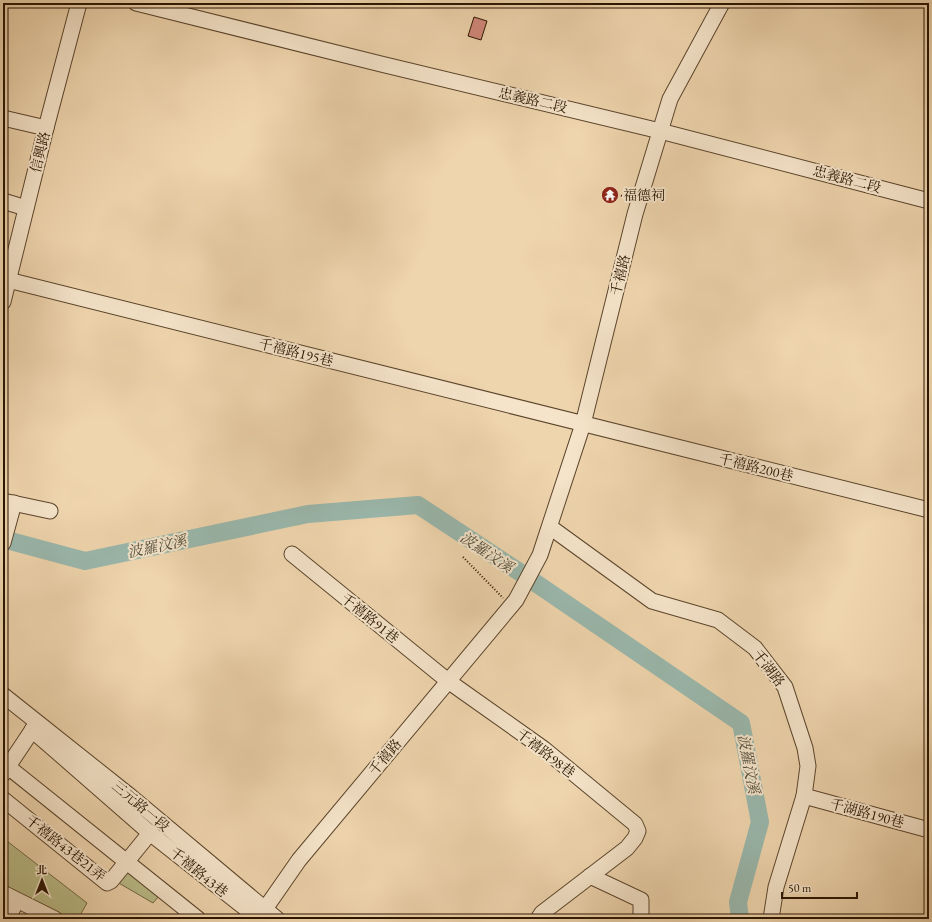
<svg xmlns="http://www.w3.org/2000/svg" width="932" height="922" font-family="'EB Garamond','Noto Serif TC',serif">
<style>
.green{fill:#bbbd89;stroke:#726944}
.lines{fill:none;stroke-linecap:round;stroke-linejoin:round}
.river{stroke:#9ab8ad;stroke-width:18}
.building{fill:#d2887b;stroke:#2a1500}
.minor-casing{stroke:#5b452c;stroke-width:17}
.path{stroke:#2a1500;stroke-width:2;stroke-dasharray:1 2;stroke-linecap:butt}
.minor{stroke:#f5e4ca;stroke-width:15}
.labels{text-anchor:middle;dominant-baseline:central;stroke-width:4;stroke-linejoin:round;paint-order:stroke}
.street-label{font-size:14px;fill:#2a1500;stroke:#f5e4ca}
.poi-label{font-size:14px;fill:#2a1500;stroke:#f5e4ca;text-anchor:start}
.water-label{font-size:15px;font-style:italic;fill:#514e3d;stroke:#f5e4ca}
</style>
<rect width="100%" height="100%" fill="#efd5ae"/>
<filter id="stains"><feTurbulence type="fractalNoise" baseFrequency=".005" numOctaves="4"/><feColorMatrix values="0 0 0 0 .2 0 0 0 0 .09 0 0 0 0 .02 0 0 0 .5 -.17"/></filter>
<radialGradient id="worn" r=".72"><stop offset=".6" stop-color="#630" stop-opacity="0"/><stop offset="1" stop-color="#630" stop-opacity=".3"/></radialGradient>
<g class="green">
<path d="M3 838 87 903 78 919H66L3 887Z"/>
<path d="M126 868 159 896 153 903 117 882Z"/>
</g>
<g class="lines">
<path class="river" d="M3 539 85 561 308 514 418 505 521 573 741 723 760 822 738 902 740 919"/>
</g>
<path class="building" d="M474 17 487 21 481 40 468 36Z"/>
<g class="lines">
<defs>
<g id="minor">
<path d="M136 3 381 64 660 131 929 201"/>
<path d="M3 118 46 128"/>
<path d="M3 201 26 208"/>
<path d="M8 280 929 510"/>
<path d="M3 302 46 128 79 3"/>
<path d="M3 501 50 511"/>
<path d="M550 527 652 601 718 620 755 648 785 687 805 748 808 766 804 796 776 887 771 919"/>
<path d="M3 543 14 503"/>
<path d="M292 554 448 681 544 749 635 824 638 831 635 838 627 848 542 913 538 919"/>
<path d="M3 695 130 796 277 919"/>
<path d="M32 730 150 833 259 919"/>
<path d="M7 766 198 919"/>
<path d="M3 774 37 723"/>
<path d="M804 796 929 830"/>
<path d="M3 799 107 883 111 881 150 833"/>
<path d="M590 876 641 900V919"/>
<path d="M3 893 55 919"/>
<path d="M8 919 13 908"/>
<path d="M258 919 299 860 516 600 540 555 583 424 635 214 670 99 722 3"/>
</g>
</defs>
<use href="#minor" class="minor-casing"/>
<g class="path">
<path d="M618 195 629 198"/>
<path d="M463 557 503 598"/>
</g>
<use href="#minor" class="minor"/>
</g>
<defs>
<symbol id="temple-disc" viewBox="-11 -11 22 22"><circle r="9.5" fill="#8f2418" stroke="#f5e4ca"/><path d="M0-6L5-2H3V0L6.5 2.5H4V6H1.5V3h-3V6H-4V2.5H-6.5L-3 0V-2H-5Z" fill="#fff"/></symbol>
</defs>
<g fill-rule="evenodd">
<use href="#temple-disc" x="600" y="185" width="20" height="20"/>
</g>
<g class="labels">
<g class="street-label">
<text transform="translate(533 100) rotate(13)">忠義路二段</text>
<text transform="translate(40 152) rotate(-76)">信興路</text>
<text transform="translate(847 179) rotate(15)">忠義路二段</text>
<text transform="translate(620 275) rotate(-76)">千禧路</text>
<text transform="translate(296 352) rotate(14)">千禧路195巷</text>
<text transform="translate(756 467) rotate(14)">千禧路200巷</text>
<text transform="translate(370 618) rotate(39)">千禧路91巷</text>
<text transform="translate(769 668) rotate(53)">千湖路</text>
<text transform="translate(546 753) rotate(38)">千禧路98巷</text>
<text transform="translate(385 757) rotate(-50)">千禧路</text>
<text transform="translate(141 806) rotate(40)">三元路一段</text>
<text transform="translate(867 813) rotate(15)">千湖路190巷</text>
<text transform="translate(66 848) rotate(38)">千禧路43巷21弄</text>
<text transform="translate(199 872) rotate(39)">千禧路43巷</text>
</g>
<g class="poi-label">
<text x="623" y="195">福德祠</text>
</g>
<g class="water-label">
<text transform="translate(157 546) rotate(-12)">波羅汶溪</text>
<text transform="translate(487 552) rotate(34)">波羅汶溪</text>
<text transform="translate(749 764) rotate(79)">波羅汶溪</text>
</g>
</g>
<rect width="932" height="922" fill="none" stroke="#efd5ae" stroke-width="16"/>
<rect x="4" y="4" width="924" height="914" fill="none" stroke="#2a1500" stroke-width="2"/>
<rect x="8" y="8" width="916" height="906" fill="none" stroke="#2a1500"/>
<g transform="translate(42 880)" stroke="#f5e4ca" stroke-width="3" paint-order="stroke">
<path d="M0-3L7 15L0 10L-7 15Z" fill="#2a1500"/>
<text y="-6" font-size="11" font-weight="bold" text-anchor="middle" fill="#2a1500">北</text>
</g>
<path d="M782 892v6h75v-6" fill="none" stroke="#2a1500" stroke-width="2"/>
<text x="788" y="892" font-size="12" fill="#2a1500" stroke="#f5e4ca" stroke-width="3" paint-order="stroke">50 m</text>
<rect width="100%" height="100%" filter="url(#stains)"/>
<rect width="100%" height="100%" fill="url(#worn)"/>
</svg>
